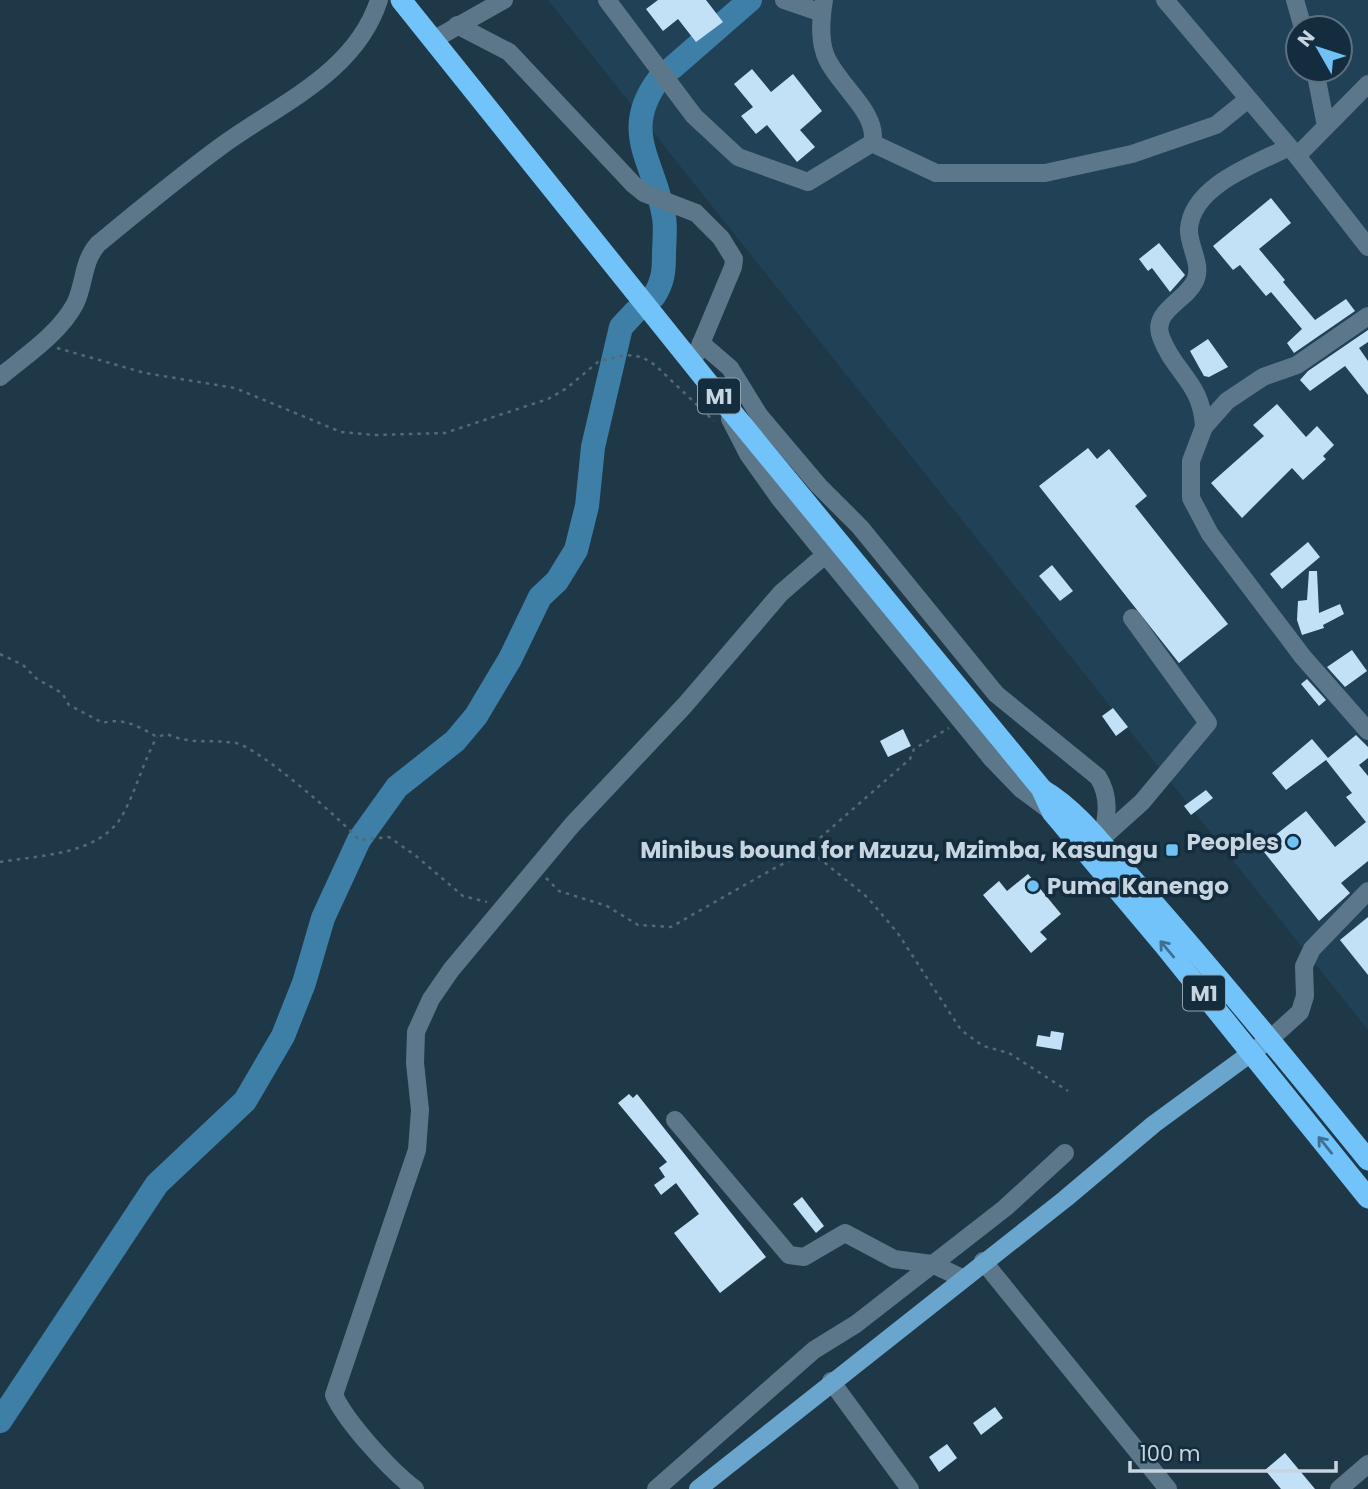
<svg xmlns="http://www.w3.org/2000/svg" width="1368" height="1489" font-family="Poppins,sans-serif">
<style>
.built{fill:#204156;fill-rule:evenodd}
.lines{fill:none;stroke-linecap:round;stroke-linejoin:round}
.river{stroke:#3e7fa8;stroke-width:24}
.building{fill:#c3e1f6}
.path{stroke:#536977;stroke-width:2.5;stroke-dasharray:3.5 5;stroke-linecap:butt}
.minor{stroke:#5d778a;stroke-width:18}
.major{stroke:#69a5cd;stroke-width:18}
.highway{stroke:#71c3f9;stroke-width:21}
.oneway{stroke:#3e7092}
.poi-dot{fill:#72c1f5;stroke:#142d3e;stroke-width:2.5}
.labels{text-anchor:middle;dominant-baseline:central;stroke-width:7;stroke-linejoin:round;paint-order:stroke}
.shield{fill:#142d3e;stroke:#91a3af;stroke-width:2}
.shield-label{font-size:21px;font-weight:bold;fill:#c7d5e0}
.poi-label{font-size:23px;font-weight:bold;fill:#c7d5e0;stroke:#142d3e;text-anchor:end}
</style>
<rect width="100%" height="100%" fill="#1f3848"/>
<path class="built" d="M548 0H1368V1030ZM1298 28H1340V70H1298Z"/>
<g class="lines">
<g class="river">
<path d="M672 68 750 0"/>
<path d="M654 296C663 282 664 271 664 255 664 243 666 229 664 217 655 162 619 132 659 79"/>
<path d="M0 1421 157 1184 245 1101 283 1036 304 983 323 918 359 840 397 787 455 741 476 716 510 659 540 597 557 581 576 550 587 506 593 447 621 327 635 312"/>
</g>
</g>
<g class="building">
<path d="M658 0H706L723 22 696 42 678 19 663 31 646 9Z"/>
<path d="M752 69 771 92 793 74 822 111 800 130 815 147 797 162 767 125 756 134 741 116 753 107 734 84Z"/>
<path d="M1271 198 1291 223 1259 249 1285 280 1283 282 1315 320 1346 299 1355 311 1294 353 1287 343 1302 329 1271 292 1266 296 1240 265 1233 270 1213 246Z"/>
<path d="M1159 243 1185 275 1170 292 1152 268 1148 271 1139 259Z"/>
<path d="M1368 330V342L1359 348 1368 361V395L1345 366 1310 391 1300 380 1308 371Z"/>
<path d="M1208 339 1228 367 1209 377 1204 376 1190 351Z"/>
<path d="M1277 404 1306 437 1317 426 1334 445 1323 456 1326 459 1303 480 1292 468 1242 518 1211 483 1264 436 1253 425Z"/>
<path d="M1088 448 1097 459 1109 449 1147 496 1135 506 1228 624 1179 663 1039 486Z"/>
<path d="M1308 542 1320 557 1282 589 1270 574Z"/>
<path d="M1052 565 1073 591 1060 601 1039 576Z"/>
<path d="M1309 571H1317L1319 613 1340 604 1344 614 1323 625 1324 628 1302 635 1297 620 1298 601 1307 600Z"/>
<path d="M1352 650 1367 671 1345 687 1327 667Z"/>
<path d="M1307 679 1326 700 1319 706 1301 684Z"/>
<path d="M1113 708 1128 727 1116 736 1102 716Z"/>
<path d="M903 729 911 746 888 757 880 741Z"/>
<path d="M1356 735 1368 747V758L1359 765 1368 776V861L1341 883 1350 893 1319 921 1260 847 1306 811 1335 847 1366 822 1346 797 1352 793 1326 760 1286 790 1272 773 1312 739 1328 758Z"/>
<path d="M1206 790 1213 798 1191 815 1184 806Z"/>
<path d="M1028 874 1061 914 1040 932 1047 939 1031 953 983 895 999 881 1007 891Z"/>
<path d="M1368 917V975L1340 940Z"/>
<path d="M1051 1031 1064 1033 1061 1050 1036 1046 1038 1035 1050 1037Z"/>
<path d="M629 1094 633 1098 637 1094 766 1257 720 1293 674 1233 699 1214 676 1183 661 1195 654 1185 665 1177 659 1168 667 1162 618 1103Z"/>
<path d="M802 1197 824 1226 816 1233 793 1204Z"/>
<path d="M995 1407 1003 1418 981 1435 973 1423Z"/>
<path d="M947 1444 957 1458 939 1472 929 1457Z"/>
<path d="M1285 1453 1315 1489H1281L1265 1470Z"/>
</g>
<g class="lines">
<g class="path">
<path d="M57 348 145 373 235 388 341 432 374 435 445 433 548 399 567 388 599 361 627 355 642 357 655 365 714 421"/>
<path d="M0 654 23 665 37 679 62 693 69 705 103 723C123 717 140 727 157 737L167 734C190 745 211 739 236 743 259 748 342 820 359 840L389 837 416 856 463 896 487 902"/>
<path d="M814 854 821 837 910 759 914 749 949 728"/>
<path d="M0 862C40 855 99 855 122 816 136 791 143 762 157 737"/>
<path d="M546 878 559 891 607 906 638 925 671 927 771 870 806 852 814 854 867 897 897 932 961 1030 983 1046 1009 1053 1068 1091"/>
</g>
<g class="minor">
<path d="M607 0 694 116 738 157 808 182 872 143C880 113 835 83 825 54 819 37 821 18 824 0"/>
<path d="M784 0 822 13"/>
<path d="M1165 0 1297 156 1368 247"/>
<path d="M1295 0 1303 28"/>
<path d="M457 25 509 52 633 184 644 193 696 213 721 238 734 259 733 267 697 353"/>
<path d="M433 40 504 0"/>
<path d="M1315 70 1326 126"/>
<path d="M872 143 936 173H1045L1132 154 1216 125 1247 100"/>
<path d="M1297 156 1368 84"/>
<path d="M1368 316 1297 365 1263 377 1227 401 1204 427 1191 461V498L1210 534 1303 657 1368 731"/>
<path d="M701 343 730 368 759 415 819 486 860 527 996 694 1098 777C1112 799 1106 821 1101 845"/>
<path d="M0 377C25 356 59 334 75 304 85 284 82 262 98 244 138 211 179 177 220 147 278 104 355 74 379 0"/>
<path d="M730 419 748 454 780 499 992 759 1021 789 1052 812"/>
<path d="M1204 427C1202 382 1174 373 1161 337 1151 311 1186 301 1195 281 1203 264 1188 246 1189 229 1192 185 1256 164 1289 147"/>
<path d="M1103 837 1142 802 1208 723 1132 618"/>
<path d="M1270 1039 1300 1012 1305 996 1304 966 1312 949 1368 891"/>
<path d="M675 1120 789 1255 804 1257 845 1233 894 1259 932 1264 962 1278"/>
<path d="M983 1261 1168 1489"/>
<path d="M831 1381 910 1489"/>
<path d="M415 1489C391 1471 346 1422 334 1395L417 1150 420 1110 415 1063 416 1032 431 999 451 970 572 825 685 705 781 593 825 555"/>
<path d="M656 1489 814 1350 856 1324 1005 1208 1065 1153"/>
<path d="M1339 1489 1368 1464"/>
</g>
<path class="major" d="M698 1489 1065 1199 1154 1124 1262 1045"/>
<g class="highway">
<path d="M401 0 717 394 1041 788 1052 812 1164 945 1368 1198"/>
<path d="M1043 790C1080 812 1107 851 1136 883 1216 973 1292 1066 1368 1160"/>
</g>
</g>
<defs><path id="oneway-shaft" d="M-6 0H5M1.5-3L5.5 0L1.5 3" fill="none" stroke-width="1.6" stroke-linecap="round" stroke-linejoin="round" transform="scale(1.75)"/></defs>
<g class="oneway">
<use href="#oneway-shaft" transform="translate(1167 949) rotate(-130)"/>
<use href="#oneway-shaft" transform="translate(1325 1145) rotate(-129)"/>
</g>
<g class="poi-dot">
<circle cx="1293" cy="842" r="7"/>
<rect x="1165" y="843" width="14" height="14" rx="3.5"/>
<circle cx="1033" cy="886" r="7"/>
</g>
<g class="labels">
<g class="shield">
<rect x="698" y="378.5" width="42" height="35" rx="5"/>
<rect x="1183" y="975.5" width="42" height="35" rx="5"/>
</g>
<g class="shield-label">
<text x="719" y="396">M1</text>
<text x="1204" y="993">M1</text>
</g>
<g class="poi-label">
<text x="1279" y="842">Peoples</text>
<text x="1158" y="850">Minibus bound for Mzuzu, Mzimba, Kasungu</text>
<text x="1047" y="886" text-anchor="start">Puma Kanengo</text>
</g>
</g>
<g transform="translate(1319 49) rotate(309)"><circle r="33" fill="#142d3e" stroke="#5c707f" stroke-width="2"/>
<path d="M0-5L12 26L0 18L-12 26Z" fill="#72c1f5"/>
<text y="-10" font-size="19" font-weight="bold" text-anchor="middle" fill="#c7d5e0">N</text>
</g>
<path d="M1130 1461v10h206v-10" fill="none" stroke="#c7d5e0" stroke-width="3.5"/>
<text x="1140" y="1461" font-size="21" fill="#c7d5e0" stroke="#142d3e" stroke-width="5" paint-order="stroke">100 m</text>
</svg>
